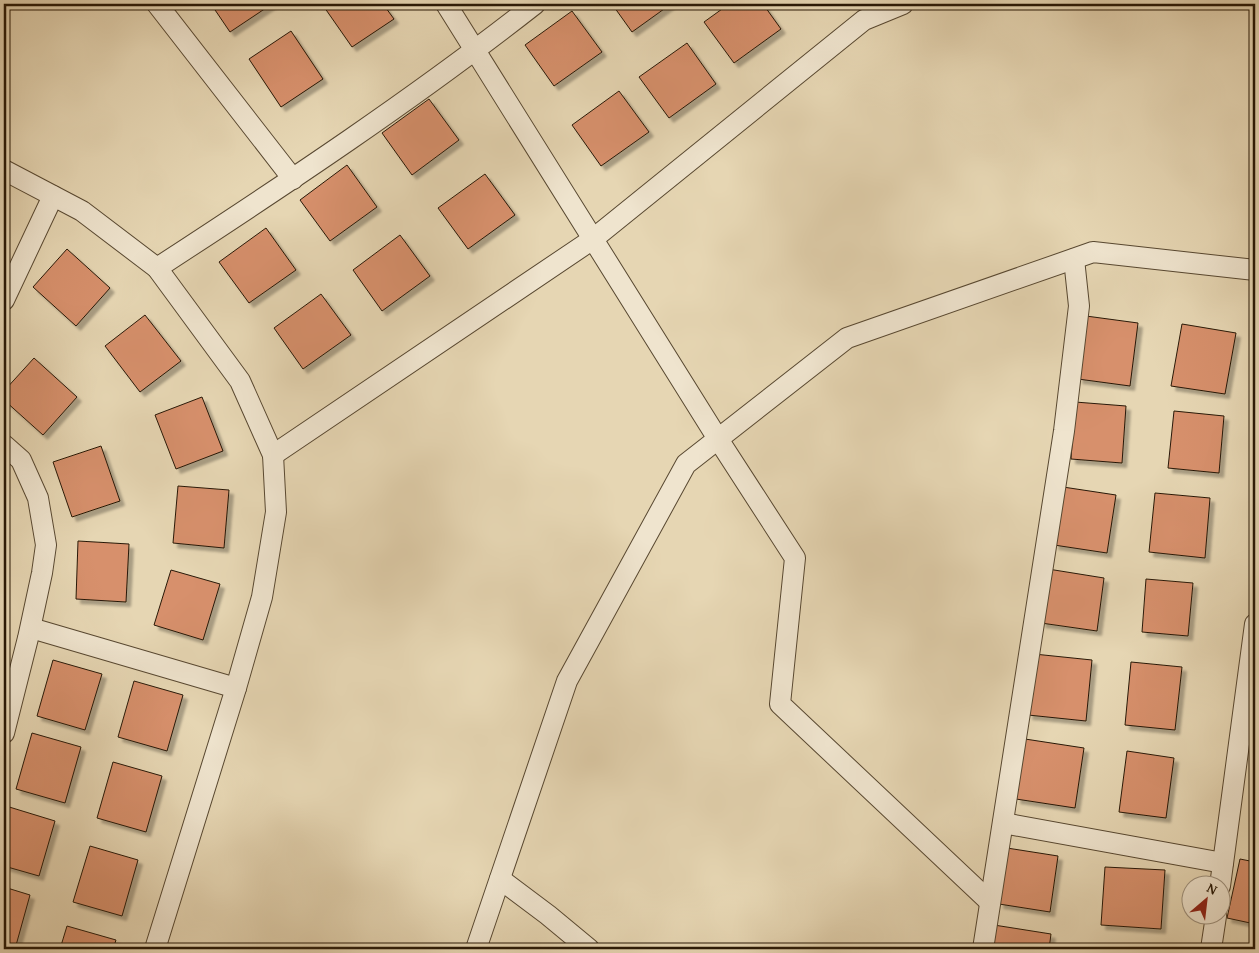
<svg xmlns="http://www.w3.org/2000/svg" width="1259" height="953" font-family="'Gentium Book Plus',serif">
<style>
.building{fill:#d7906c;stroke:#281806;filter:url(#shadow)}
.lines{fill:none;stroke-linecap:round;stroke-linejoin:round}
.street-casing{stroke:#584831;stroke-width:22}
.street{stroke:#efe4ce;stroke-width:20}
</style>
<defs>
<filter id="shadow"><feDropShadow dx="4.5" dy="4.5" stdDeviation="1" flood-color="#0004"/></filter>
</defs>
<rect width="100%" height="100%" fill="#e6d6b3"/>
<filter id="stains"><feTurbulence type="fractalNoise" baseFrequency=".004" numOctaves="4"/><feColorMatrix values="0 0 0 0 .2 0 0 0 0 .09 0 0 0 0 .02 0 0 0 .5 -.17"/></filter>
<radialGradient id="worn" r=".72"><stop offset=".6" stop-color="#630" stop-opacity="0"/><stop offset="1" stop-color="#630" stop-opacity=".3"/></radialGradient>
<g class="building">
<path d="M211 4H272L230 32Z"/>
<path d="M322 4H383L394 19 352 47Z"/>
<path d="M612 4H671L632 32Z"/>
<path d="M729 4H763L781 29 734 63 704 22Z"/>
<path d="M572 11 602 52 554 86 525 45Z"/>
<path d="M291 31 323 79 281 107 249 59Z"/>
<path d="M687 43 716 84 669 118 639 77Z"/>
<path d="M619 91 649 132 601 166 572 125Z"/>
<path d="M429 99 459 140 412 175 382 133Z"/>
<path d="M347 165 377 207 330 241 300 200Z"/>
<path d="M485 174 515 215 468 249 438 208Z"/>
<path d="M266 228 296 270 249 303 219 262Z"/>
<path d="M400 235 430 276 382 311 353 270Z"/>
<path d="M67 249 110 288 76 326 33 287Z"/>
<path d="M321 294 351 335 303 369 274 328Z"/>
<path d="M145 315 181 361 140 392 105 346Z"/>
<path d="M1086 316 1138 323 1130 386 1078 379Z"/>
<path d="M1182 324 1236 333 1225 394 1171 386Z"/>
<path d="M34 358 77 397 43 435 4 400V391Z"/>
<path d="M202 397 223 451 176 469 155 415Z"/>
<path d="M1075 402 1126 406 1122 463 1071 459Z"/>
<path d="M1174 411 1224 416 1219 473 1168 468Z"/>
<path d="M101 446 120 501 72 517 53 462Z"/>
<path d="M178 486 229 490 224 548 173 543Z"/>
<path d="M1063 487 1116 495 1107 553 1054 545Z"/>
<path d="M1155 493 1210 498 1205 558 1149 552Z"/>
<path d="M78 541 129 544 126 602 76 599Z"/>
<path d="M1048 569 1104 578 1097 631 1041 623Z"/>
<path d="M171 570 220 584 203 640 154 625Z"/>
<path d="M1146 579 1193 583 1188 636 1142 632Z"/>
<path d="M1034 654 1092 660 1086 721 1028 715Z"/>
<path d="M53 660 102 674 85 730 37 716Z"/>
<path d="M1131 662 1182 667 1175 730 1125 725Z"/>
<path d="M134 681 183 695 167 751 118 737Z"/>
<path d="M32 733 81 747 65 803 16 789Z"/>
<path d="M1025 739 1084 748 1075 808 1016 799Z"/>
<path d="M1127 751 1174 758 1166 818 1119 812Z"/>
<path d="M113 762 162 776 146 832 97 818Z"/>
<path d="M6 806 55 821 39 876 4 866V815Z"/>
<path d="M90 846 138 860 122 916 73 902Z"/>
<path d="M1007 848 1058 856 1050 912 999 904Z"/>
<path d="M1240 859 1255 862V924L1227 918Z"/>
<path d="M1105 867 1165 870 1161 929 1101 925Z"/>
<path d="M4 887 30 895 15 949 4 948Z"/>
<path d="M994 925 1051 934 1049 949H990Z"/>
<path d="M67 926 116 940 113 949H60Z"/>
</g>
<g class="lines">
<defs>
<g id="street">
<path d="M157 4 293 179"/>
<path d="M446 4 718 439 795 558 780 704 990 902"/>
<path d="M4 170 82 211 157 268 240 381 273 455 276 512 262 597 236 688 155 949"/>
<path d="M157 268C286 184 414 99 535 4"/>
<path d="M4 300 53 196"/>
<path d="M4 445 21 460 38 498 46 545 42 573 28 638 4 733"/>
<path d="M273 455 593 239 864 20 903 4"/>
<path d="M31 628 236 688"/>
<path d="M1003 823 1223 863"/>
<path d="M500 879 548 915 589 949"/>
<path d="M1220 886 1255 624"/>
<path d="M476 949 567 681 686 464 847 338 1093 252 1255 270"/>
<path d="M983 949 1064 431 1079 306 1074 259"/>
<path d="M1211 949 1216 916"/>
</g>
</defs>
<use href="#street" class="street-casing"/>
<use href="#street" class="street"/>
</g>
<rect width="1259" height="953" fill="none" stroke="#e6d6b3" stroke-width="20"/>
<rect x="5" y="5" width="1249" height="943" fill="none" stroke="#281806" stroke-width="2.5"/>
<rect x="10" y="10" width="1239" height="933" fill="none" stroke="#281806"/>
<g transform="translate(1206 900) rotate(28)"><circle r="24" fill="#efe4ce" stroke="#9f927e"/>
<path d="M0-4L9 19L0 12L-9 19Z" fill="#8f2418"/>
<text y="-8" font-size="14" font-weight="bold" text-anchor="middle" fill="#281806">N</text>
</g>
<rect width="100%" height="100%" filter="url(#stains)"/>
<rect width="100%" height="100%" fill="url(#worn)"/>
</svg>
